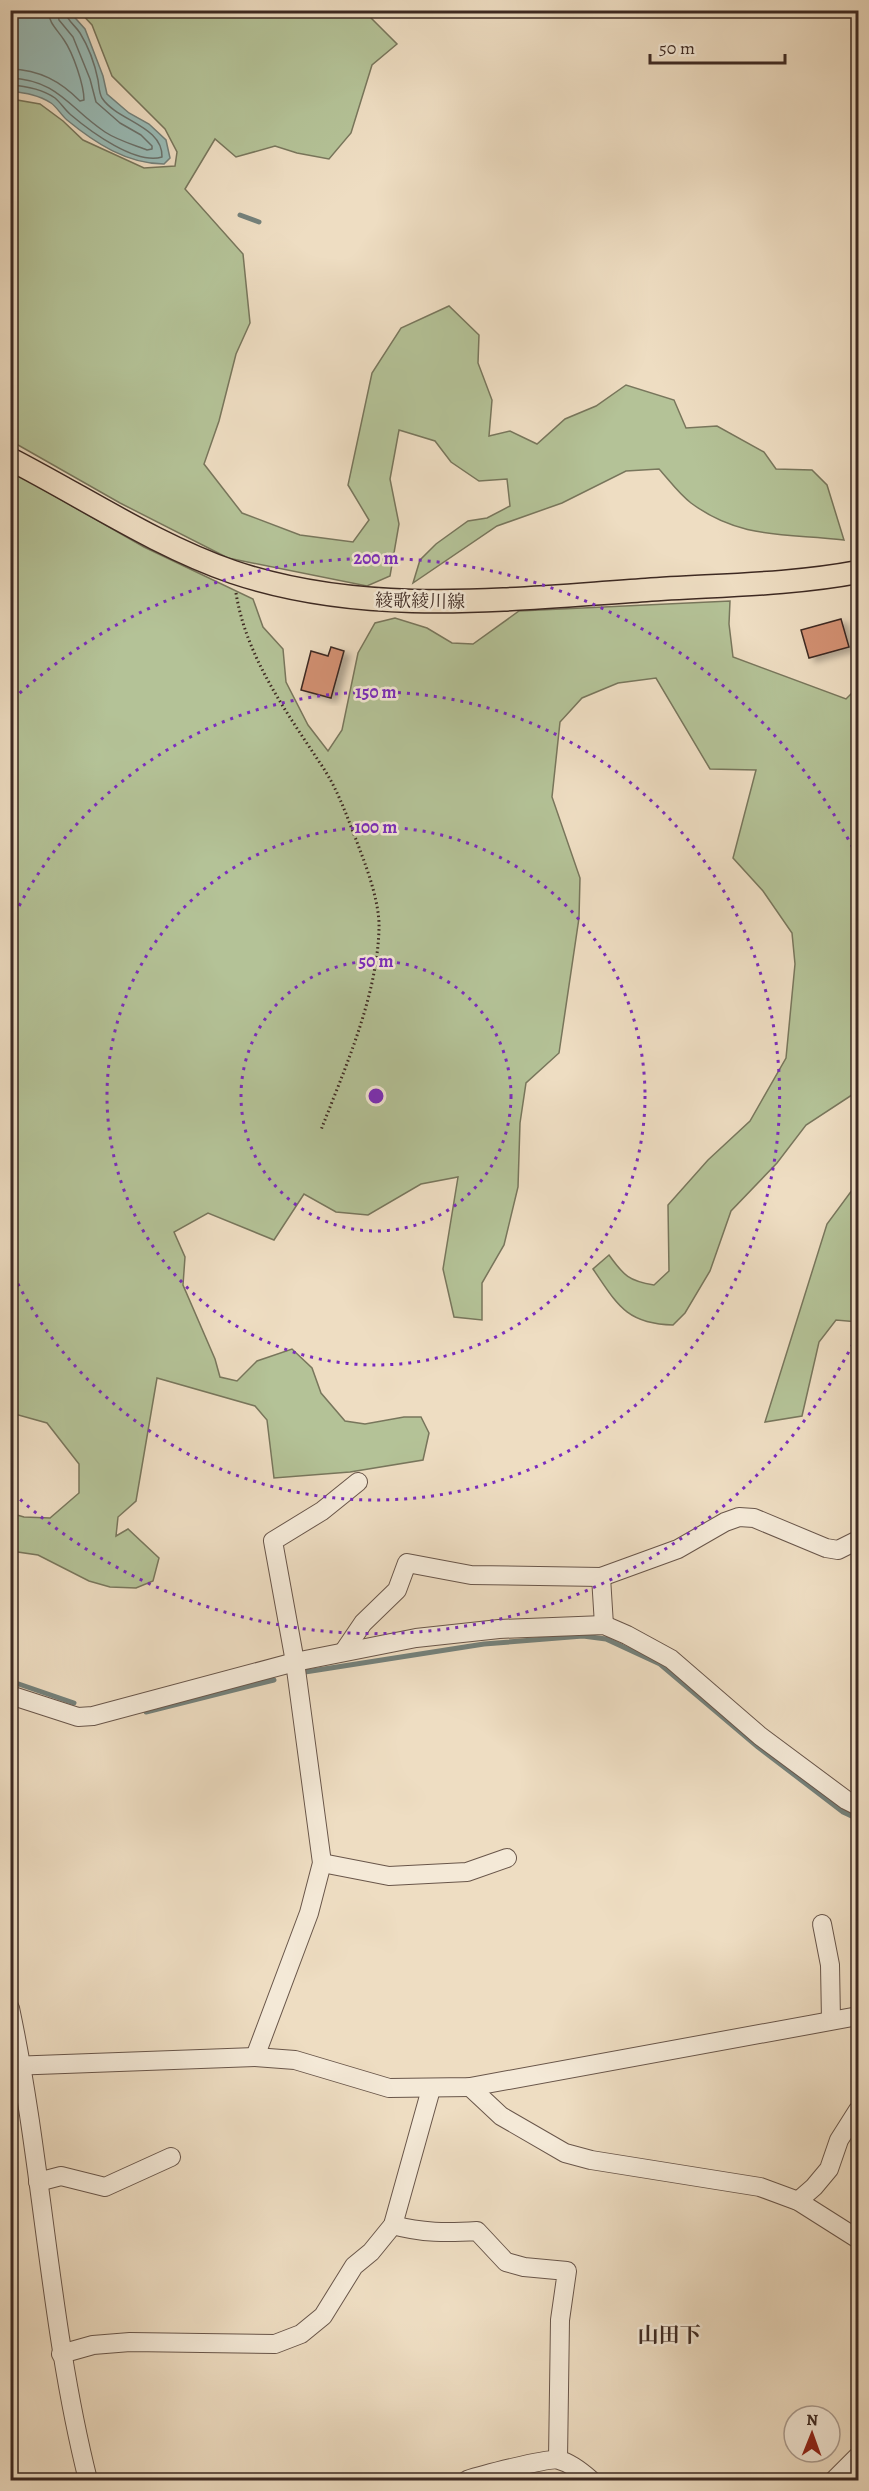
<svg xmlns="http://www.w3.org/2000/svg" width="869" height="2491" font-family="Alegreya,'Noto Serif JP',serif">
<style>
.green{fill:#b4c297;stroke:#78765c;stroke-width:1.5}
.water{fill:#99bbb6;stroke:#74817b;stroke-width:1.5}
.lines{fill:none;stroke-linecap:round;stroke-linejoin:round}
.shore{stroke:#6b726c;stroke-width:1.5}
.stream{stroke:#74817b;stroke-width:5}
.building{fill:#d29072;stroke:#3d2922;stroke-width:1.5;filter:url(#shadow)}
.minor-casing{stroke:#69564a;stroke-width:20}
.major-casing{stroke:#3d2922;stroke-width:25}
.path{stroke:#3d2922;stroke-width:3;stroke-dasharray:1.5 3;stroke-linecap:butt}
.minor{stroke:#f4e9d7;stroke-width:18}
.major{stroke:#eeddc2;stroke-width:22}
.ring{fill:none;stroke:#7b2cbf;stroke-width:3;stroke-dasharray:3 6}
.labels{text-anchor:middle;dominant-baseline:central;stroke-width:5;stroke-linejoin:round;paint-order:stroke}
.street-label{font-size:18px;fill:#3d2922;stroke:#f4e9d7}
.quarter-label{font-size:21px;font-weight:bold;fill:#3d2922;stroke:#f4e9d7}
.centre{fill:#7b2cbf;stroke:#f4e9d7;stroke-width:3}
.ring-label{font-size:18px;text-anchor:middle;font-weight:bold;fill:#7b2cbf;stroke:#f4e9d7;stroke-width:5;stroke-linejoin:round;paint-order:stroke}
</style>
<defs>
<filter id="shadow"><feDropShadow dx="6" dy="4" stdDeviation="3" flood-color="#0004"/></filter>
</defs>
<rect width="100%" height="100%" fill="#eeddc2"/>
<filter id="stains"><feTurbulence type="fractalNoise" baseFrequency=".00333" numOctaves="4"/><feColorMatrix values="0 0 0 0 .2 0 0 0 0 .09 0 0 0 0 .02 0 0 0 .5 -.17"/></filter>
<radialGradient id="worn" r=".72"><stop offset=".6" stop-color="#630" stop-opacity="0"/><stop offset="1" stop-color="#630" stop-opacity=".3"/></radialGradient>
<g class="green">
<path d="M79 11H364L397 44 372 65 351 133 329 159 297 153 275 146 236 157 215 139 185 189 243 254 250 323 236 354 219 421 204 464 242 513 300 535 353 542 369 520 348 485 372 373 401 328 449 306 479 335 478 363 492 400 489 436 510 431 537 444 565 419 596 406 626 385 674 400 686 428 717 426 764 452 776 469 812 470 827 485 844 540C786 533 741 540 691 503 679 494 669 480 659 469L626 471 562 503 497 526 413 583 420 560 436 544 468 521 487 518 510 506 507 479 479 481 451 462 435 441 399 430 390 479 399 524 390 576 367 586 228 558 120 503 11 441V99L40 104 63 121 83 140 144 168 175 166 177 152 165 129 112 76 92 25Z"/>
<path d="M11 471 144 547 253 599 263 627 283 649 286 682 308 725 328 751 342 730 358 653 375 623 395 618 427 628 452 643 473 644 519 611 730 601 729 624 733 657 846 699 858 687V1091L806 1125 777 1163 731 1211 710 1271 685 1313 673 1325C626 1324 617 1304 593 1269L609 1255C624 1276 629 1281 654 1285L669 1271 668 1205 708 1160 750 1121 786 1058 795 964 792 933 763 891 733 858 756 770 710 769 656 678 618 683 582 698 560 722 552 797 580 878 579 918 559 1053 526 1083 520 1123 518 1187 504 1245 482 1283V1320L454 1317 443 1269 458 1177 421 1184 368 1215 336 1212 304 1194 274 1240 208 1213 174 1232 185 1257 183 1285 215 1359 220 1377 237 1381 257 1361 292 1349 312 1368 321 1393 345 1421 365 1424 404 1417H421L429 1433 423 1460 350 1472 274 1478 267 1420 255 1406 157 1378 136 1501 118 1517 116 1536 128 1529 159 1558 153 1581 136 1588 110 1587 89 1581 38 1555 11 1551 10 1513 24 1517 50 1518 79 1493V1464L47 1423 11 1413Z"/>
<path d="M858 1182V1322L836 1320 819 1342 802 1416 765 1422 827 1224Z"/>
</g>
<path class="water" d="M11 10 69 11 85 29 103 76 107 94 129 113 149 124 166 140 170 158 164 164C127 164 95 143 67 120 61 115 57 107 51 103 39 95 25 93 11 91Z"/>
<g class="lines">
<g class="shore">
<path d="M10 69C40 70 60 81 80 101L84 100C84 85 73 53 64 40 57 29 49 24 48 10"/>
<path d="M10 78C58 80 69 108 105 132 117 140 134 145 147 150L152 149V146L141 135 120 123 96 102 90 79 73 37 59 20 57 10"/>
<path d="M10 85C26 86 42 89 55 98 61 103 65 110 71 115 91 132 136 165 162 157 163 126 117 121 102 98 99 93 99 86 98 80 95 65 88 46 80 33 75 25 66 20 65 10"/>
</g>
<g class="stream">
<path d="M10 110H12"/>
<path d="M240 215 259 222"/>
<path d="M305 1672 484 1644 583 1636 606 1639 660 1664 758 1747 843 1812 858 1819"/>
<path d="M10 1681 74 1703"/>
<path d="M146 1712 274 1680"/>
</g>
</g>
<g class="building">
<path d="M841 619 849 647 809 658 801 630Z"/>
<path d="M331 647 344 651 331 698 301 690 311 651 328 656Z"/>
</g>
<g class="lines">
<defs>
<g id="minor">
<path d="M601 1577 604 1625"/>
<path d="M344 1651 363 1623 397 1590 407 1563 471 1575 601 1577 678 1549 725 1522 739 1517 754 1518 826 1548 838 1550 858 1540"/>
<path d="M10 1695 78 1717 93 1716 295 1662 416 1638 499 1629 604 1625 627 1635 671 1659 760 1736 846 1800 858 1806"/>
<path d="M322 1863 389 1876 467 1872 507 1858"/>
<path d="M822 1924 830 1965 831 2020"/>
<path d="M10 2008C43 2164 49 2325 88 2480"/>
<path d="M255 2057 309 1913 322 1863 295 1662 273 1541 322 1511 358 1482"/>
<path d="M10 2066 255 2057 295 2060 389 2088 470 2087 858 2016"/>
<path d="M470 2087 501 2116 565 2153 591 2160 760 2187 798 2201 858 2239"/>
<path d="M38 2182 61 2176 105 2187 171 2157"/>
<path d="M798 2201 814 2187 829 2169 839 2140 858 2110"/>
<path d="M393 2225C422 2233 447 2233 477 2231L506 2262 524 2267 567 2271 560 2320 558 2459"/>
<path d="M61 2354 93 2345 130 2342 275 2344 301 2334 323 2316 354 2266 371 2252 393 2225 431 2089"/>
<path d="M467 2480C479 2476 550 2457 559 2460 571 2463 582 2472 591 2480"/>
<path d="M834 2480 858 2456"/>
</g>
<path id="major" d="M10 459C84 497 155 545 233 572 367 617 508 599 646 590 717 585 789 585 858 572"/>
</defs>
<use href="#minor" class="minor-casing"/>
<use href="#major" class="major-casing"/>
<path class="path" d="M236 593C246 656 285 710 320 763 336 786 345 811 355 837 365 863 380 901 379 929 377 997 345 1068 321 1130"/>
<use href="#minor" class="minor"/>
<use href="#major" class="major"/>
</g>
<g class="ring">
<circle cx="376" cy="1096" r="135"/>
<circle cx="376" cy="1096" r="269"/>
<path d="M11 922A404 404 0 1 1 11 1270"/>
<path d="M857 1336A538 538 0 0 1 13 1493M13 699A538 538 0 0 1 857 856"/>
</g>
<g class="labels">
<g class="street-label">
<text transform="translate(420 601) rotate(1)">綾歌綾川線</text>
</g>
<g class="quarter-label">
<text x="669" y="2335">山田下</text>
</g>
</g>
<circle cx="376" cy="1096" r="9" class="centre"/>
<g class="ring-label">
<text x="376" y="564">200 m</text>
<text x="376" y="698">150 m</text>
<text x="376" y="833">100 m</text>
<text x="376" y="967">50 m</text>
</g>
<rect width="869" height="2491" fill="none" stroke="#eeddc2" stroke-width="36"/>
<rect x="12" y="12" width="845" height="2467" fill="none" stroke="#3d2922" stroke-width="3"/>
<rect x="18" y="18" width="833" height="2455" fill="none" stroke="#3d2922" stroke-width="1.5"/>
<g transform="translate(812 2434) rotate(1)"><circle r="28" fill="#f4e9d7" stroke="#ab9c8f" stroke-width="1.5"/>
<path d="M0-4.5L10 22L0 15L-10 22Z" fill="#8f2418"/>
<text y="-9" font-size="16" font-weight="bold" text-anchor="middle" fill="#3d2922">N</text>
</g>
<path d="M650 54v9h135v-9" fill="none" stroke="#3d2922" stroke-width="3"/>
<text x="659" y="54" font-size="18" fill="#3d2922" stroke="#f4e9d7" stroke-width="4.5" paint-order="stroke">50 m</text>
<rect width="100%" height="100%" filter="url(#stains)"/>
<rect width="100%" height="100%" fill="url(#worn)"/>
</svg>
